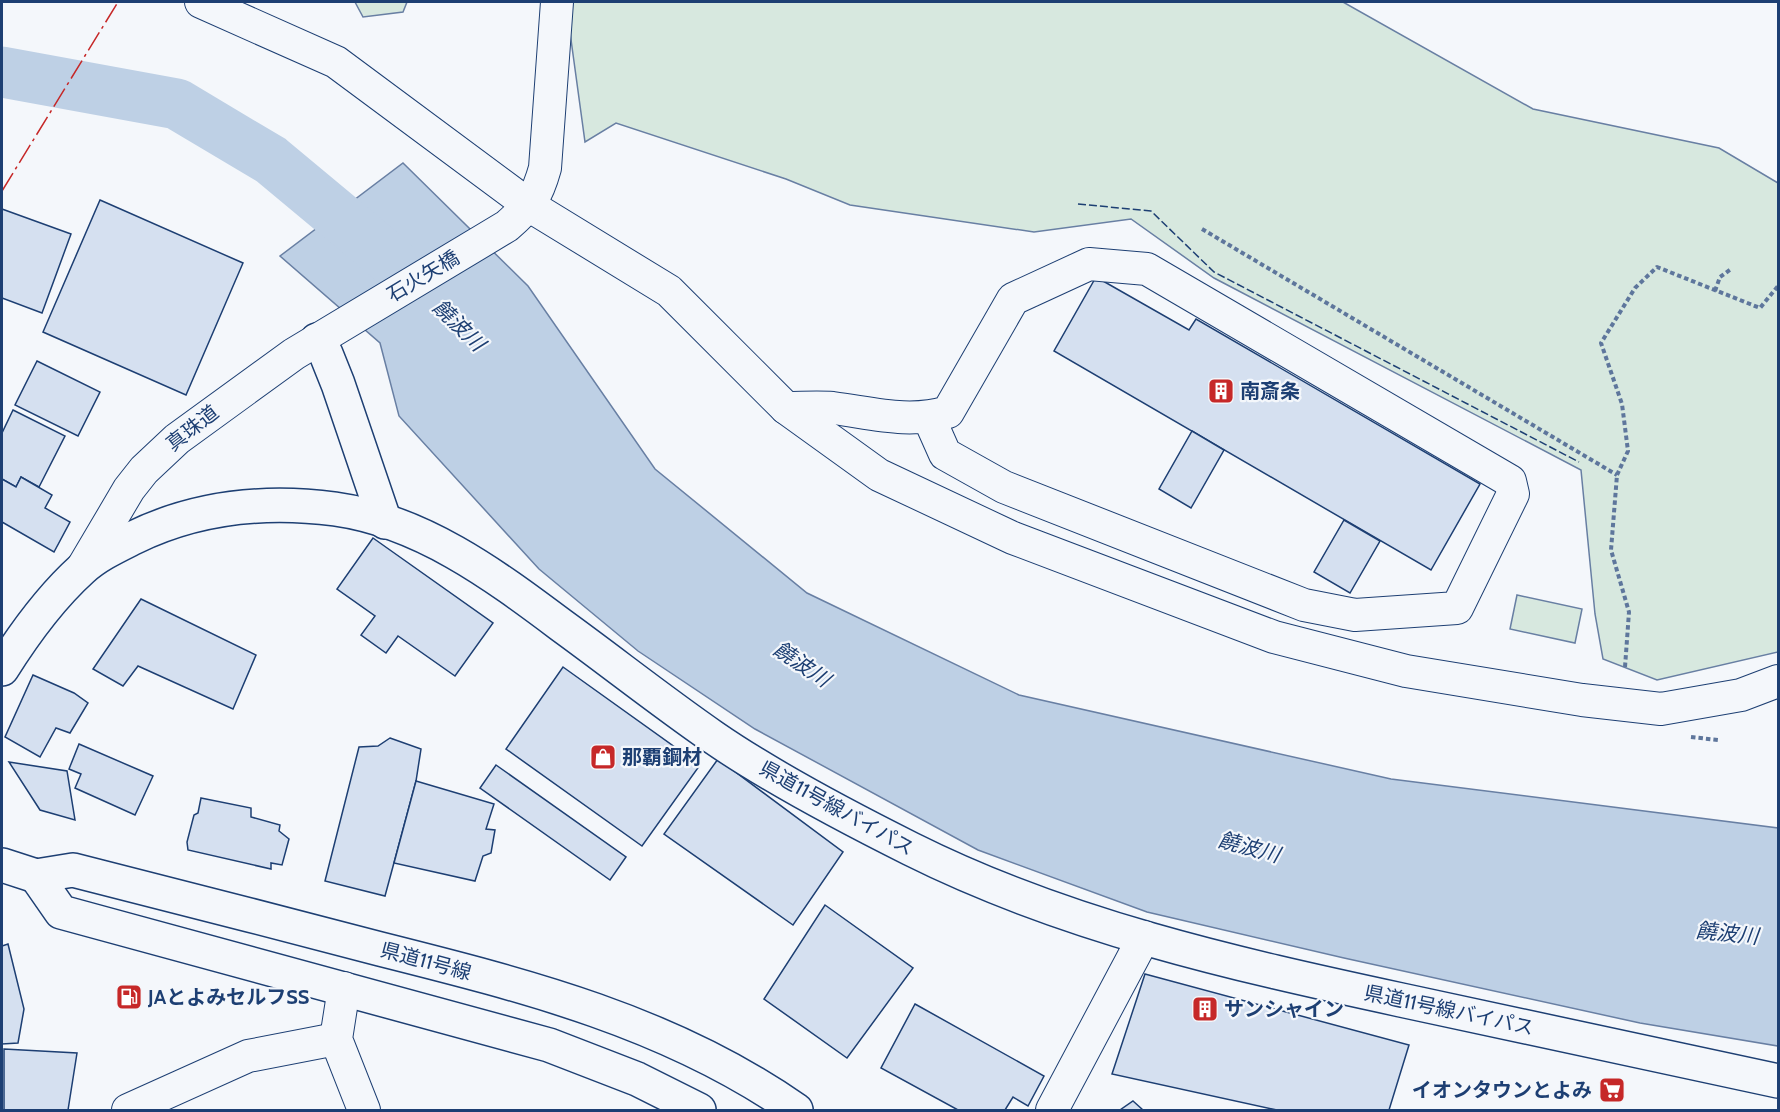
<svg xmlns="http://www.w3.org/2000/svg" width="1780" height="1112" font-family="Cabin,'Noto Sans JP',sans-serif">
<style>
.green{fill:#d7e8df;stroke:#687fa3;stroke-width:1.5}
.water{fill:#bed0e5;stroke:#687fa3;stroke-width:1.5}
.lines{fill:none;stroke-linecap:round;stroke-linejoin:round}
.river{stroke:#bed0e5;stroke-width:51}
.building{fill:#d5e0f0;stroke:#1d3f73;stroke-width:1.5}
.minor-casing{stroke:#1d3f73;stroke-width:34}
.major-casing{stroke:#1d3f73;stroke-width:36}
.path{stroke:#5e769c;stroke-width:4;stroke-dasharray:4.5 3;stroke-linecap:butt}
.minor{stroke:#f4f7fb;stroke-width:32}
.major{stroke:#f4f7fb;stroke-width:33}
.fence{stroke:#1d3f73;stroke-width:1.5;stroke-dasharray:8 3;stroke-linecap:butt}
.power{stroke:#c62828;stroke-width:1.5;stroke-dasharray:21 4.5 3 4.5;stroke-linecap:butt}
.labels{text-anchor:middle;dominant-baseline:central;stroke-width:4.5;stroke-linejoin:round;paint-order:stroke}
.street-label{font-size:20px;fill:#1d3f73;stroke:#f4f7fb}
.poi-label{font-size:20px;font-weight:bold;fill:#1d3f73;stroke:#f4f7fb;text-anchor:start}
.water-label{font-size:21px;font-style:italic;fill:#1d3f73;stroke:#f4f7fb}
</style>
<rect width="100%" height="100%" fill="#f4f7fb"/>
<g class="green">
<path d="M355 2H407L403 12 363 17Z"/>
<path d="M568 2H1343L1533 109 1719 148 1778 183V652L1657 680 1603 659 1595 614 1581 470 1214 278 1131 219 1034 232 850 205 786 179 616 123 585 142 569 25Z"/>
<path d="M1517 595 1582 609 1575 643 1510 629Z"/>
</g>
<path class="water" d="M403 163 528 286 655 469 807 593 1019 695 1391 779 1778 828V1046L1640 1023 1344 958 1147 912 978 850 755 729 638 651 539 569 399 416 380 343 280 256Z"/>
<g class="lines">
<path class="river" d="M2 72 177 104 271 160 390 259"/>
</g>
<g class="building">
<path d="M100 200 243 263 186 395 43 332Z"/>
<path d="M2 209 71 234 42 313 2 298Z"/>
<path d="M1096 277 1189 330 1196 319 1480 484 1431 570 1054 351Z"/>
<path d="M37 361 100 392 78 436 15 405Z"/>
<path d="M13 410 65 436 39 487 21 477 16 487 2 479V433Z"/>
<path d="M1192 431 1224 450 1191 508 1159 489Z"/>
<path d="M21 477 52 495 45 508 70 522 54 552 2 522V479L16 487Z"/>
<path d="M1344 520 1380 541 1350 593 1314 572Z"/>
<path d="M373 538 493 623 455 676 398 636 386 653 361 635 375 616 337 589Z"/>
<path d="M141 599 256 655 233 709 138 666 123 686 93 669Z"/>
<path d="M563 667 700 765 642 846 506 749Z"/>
<path d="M33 675 74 693 88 703 70 733 56 728 40 757 5 737Z"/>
<path d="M390 738 421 749 416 781 385 896 325 881 359 747 378 746Z"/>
<path d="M79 744 153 776 135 815 75 788 81 774 69 769Z"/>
<path d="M718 759 843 852 793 925 664 834Z"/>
<path d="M9 762 67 771 75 820 40 810Z"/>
<path d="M496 765 626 857 610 880 480 788Z"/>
<path d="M416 781 494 804 486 829 495 830 491 853 483 856 475 881 394 863Z"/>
<path d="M201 798 251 808V817L280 825 279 831 289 839 282 865 271 863V869L188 850 187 842 194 815 198 813Z"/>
<path d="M825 905 913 968 847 1058 764 999Z"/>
<path d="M8 944 24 1009 18 1043 2 1044V946Z"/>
<path d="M1145 974 1409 1045 1389 1110H1277L1112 1074Z"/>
<path d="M915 1004 1044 1076 1028 1106 1013 1097 1005 1110H958L881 1068Z"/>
<path d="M4 1049 77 1053 68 1110H4Z"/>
<path d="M1133 1101 1143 1110H1120Z"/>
</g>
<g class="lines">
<defs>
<g id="minor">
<path d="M201 2 336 62 530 206 669 291 786 408 879 475 1013 538 1274 637 1406 671 1582 700 1661 709 1741 695 1778 681"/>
<path d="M786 408C801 408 818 407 833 408 872 413 909 424 948 412L1013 299 1089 264 1147 269 1510 481 1513 494 1457 608 1355 615 1304 605 1004 487 945 454 929 418"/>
<path d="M83 567 129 489 144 470 177 439 294 354 507 226C530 206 537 197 545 168L557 2"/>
<path d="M344 988 336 1039 364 1110"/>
<path d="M128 1110 248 1056 336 1039"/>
<path d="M1052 1110 1144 937"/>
</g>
<g id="major">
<path d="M317 340 326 354 338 384 385 522"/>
<path d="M2 669C24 634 51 597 82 569 96 556 115 547 133 538 196 507 265 500 335 509 421 521 493 574 561 625 612 662 661 701 713 737 771 777 847 817 911 849 1065 926 1234 964 1401 1000 1527 1027 1653 1054 1778 1081"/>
<path d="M2 865 36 876 73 870C175 896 278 922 380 949 527 986 670 1022 796 1110"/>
<path d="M36 876 61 912 549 1045 637 1079 699 1110"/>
</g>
</defs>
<use href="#minor" class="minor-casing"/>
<use href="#major" class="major-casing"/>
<g class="path">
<path d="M1202 229 1617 475"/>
<path d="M1715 291 1720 277 1731 269"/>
<path d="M1625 667 1629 612 1611 550 1617 475 1628 451 1622 404 1601 343 1635 288 1657 267 1760 308 1778 286"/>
<path d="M1691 737 1718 740"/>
</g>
<use href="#minor" class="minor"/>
<use href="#major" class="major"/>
<path class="fence" d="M1078 204 1151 211 1214 272 1579 462"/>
<path class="power" d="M2 191 118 2"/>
</g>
<defs>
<symbol id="building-square" viewBox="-11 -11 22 22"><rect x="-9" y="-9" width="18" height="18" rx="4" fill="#c62828" stroke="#f4f7fb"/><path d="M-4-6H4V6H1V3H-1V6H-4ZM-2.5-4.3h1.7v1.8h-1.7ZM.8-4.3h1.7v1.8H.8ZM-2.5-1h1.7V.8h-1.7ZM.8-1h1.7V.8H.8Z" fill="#fff"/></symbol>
<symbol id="shop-square" viewBox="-11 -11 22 22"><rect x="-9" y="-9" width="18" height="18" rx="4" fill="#c62828" stroke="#f4f7fb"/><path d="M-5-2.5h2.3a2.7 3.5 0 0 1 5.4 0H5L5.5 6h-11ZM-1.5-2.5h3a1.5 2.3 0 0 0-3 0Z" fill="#fff"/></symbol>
<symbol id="fuel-square" viewBox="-11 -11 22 22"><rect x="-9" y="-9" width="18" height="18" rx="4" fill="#c62828" stroke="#f4f7fb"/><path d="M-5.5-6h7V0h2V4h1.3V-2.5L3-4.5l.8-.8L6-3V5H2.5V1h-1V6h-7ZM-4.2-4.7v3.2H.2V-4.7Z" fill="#fff"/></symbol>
<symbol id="supermarket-square" viewBox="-11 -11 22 22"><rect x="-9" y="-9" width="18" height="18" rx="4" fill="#c62828" stroke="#f4f7fb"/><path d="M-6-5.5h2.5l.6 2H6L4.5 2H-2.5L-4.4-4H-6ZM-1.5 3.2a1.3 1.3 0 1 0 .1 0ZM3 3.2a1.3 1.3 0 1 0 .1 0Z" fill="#fff"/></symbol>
</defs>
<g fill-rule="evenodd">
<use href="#building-square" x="1206" y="376" width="30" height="30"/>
<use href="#shop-square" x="588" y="742" width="30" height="30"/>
<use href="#fuel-square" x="114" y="982" width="30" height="30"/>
<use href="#building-square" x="1190" y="994" width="30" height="30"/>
<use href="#supermarket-square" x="1597" y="1075" width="30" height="30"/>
</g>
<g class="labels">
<g class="street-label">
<text transform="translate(423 276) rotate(-31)">石火矢橋</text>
<text transform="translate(192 428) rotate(-38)">真珠道</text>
<text transform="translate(837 808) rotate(29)">県道11号線バイパス</text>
<text transform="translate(426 961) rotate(15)">県道11号線</text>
<text transform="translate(1449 1010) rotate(12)">県道11号線バイパス</text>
</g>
<g class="poi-label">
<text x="1240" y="391">南斎条</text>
<text x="622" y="757">那覇鋼材</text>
<text x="148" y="997">JAとよみセルフSS</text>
<text x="1224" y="1009">サンシャイン</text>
<text x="1592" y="1090" text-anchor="end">イオンタウンとよみ</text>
</g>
<g class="water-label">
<text transform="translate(459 325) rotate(44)">饒波川</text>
<text transform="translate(802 664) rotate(34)">饒波川</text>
<text transform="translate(1249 847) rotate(15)">饒波川</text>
<text transform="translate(1727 933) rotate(6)">饒波川</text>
</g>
</g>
<rect width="1780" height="1112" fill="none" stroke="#1d3f73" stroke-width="6"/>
</svg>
